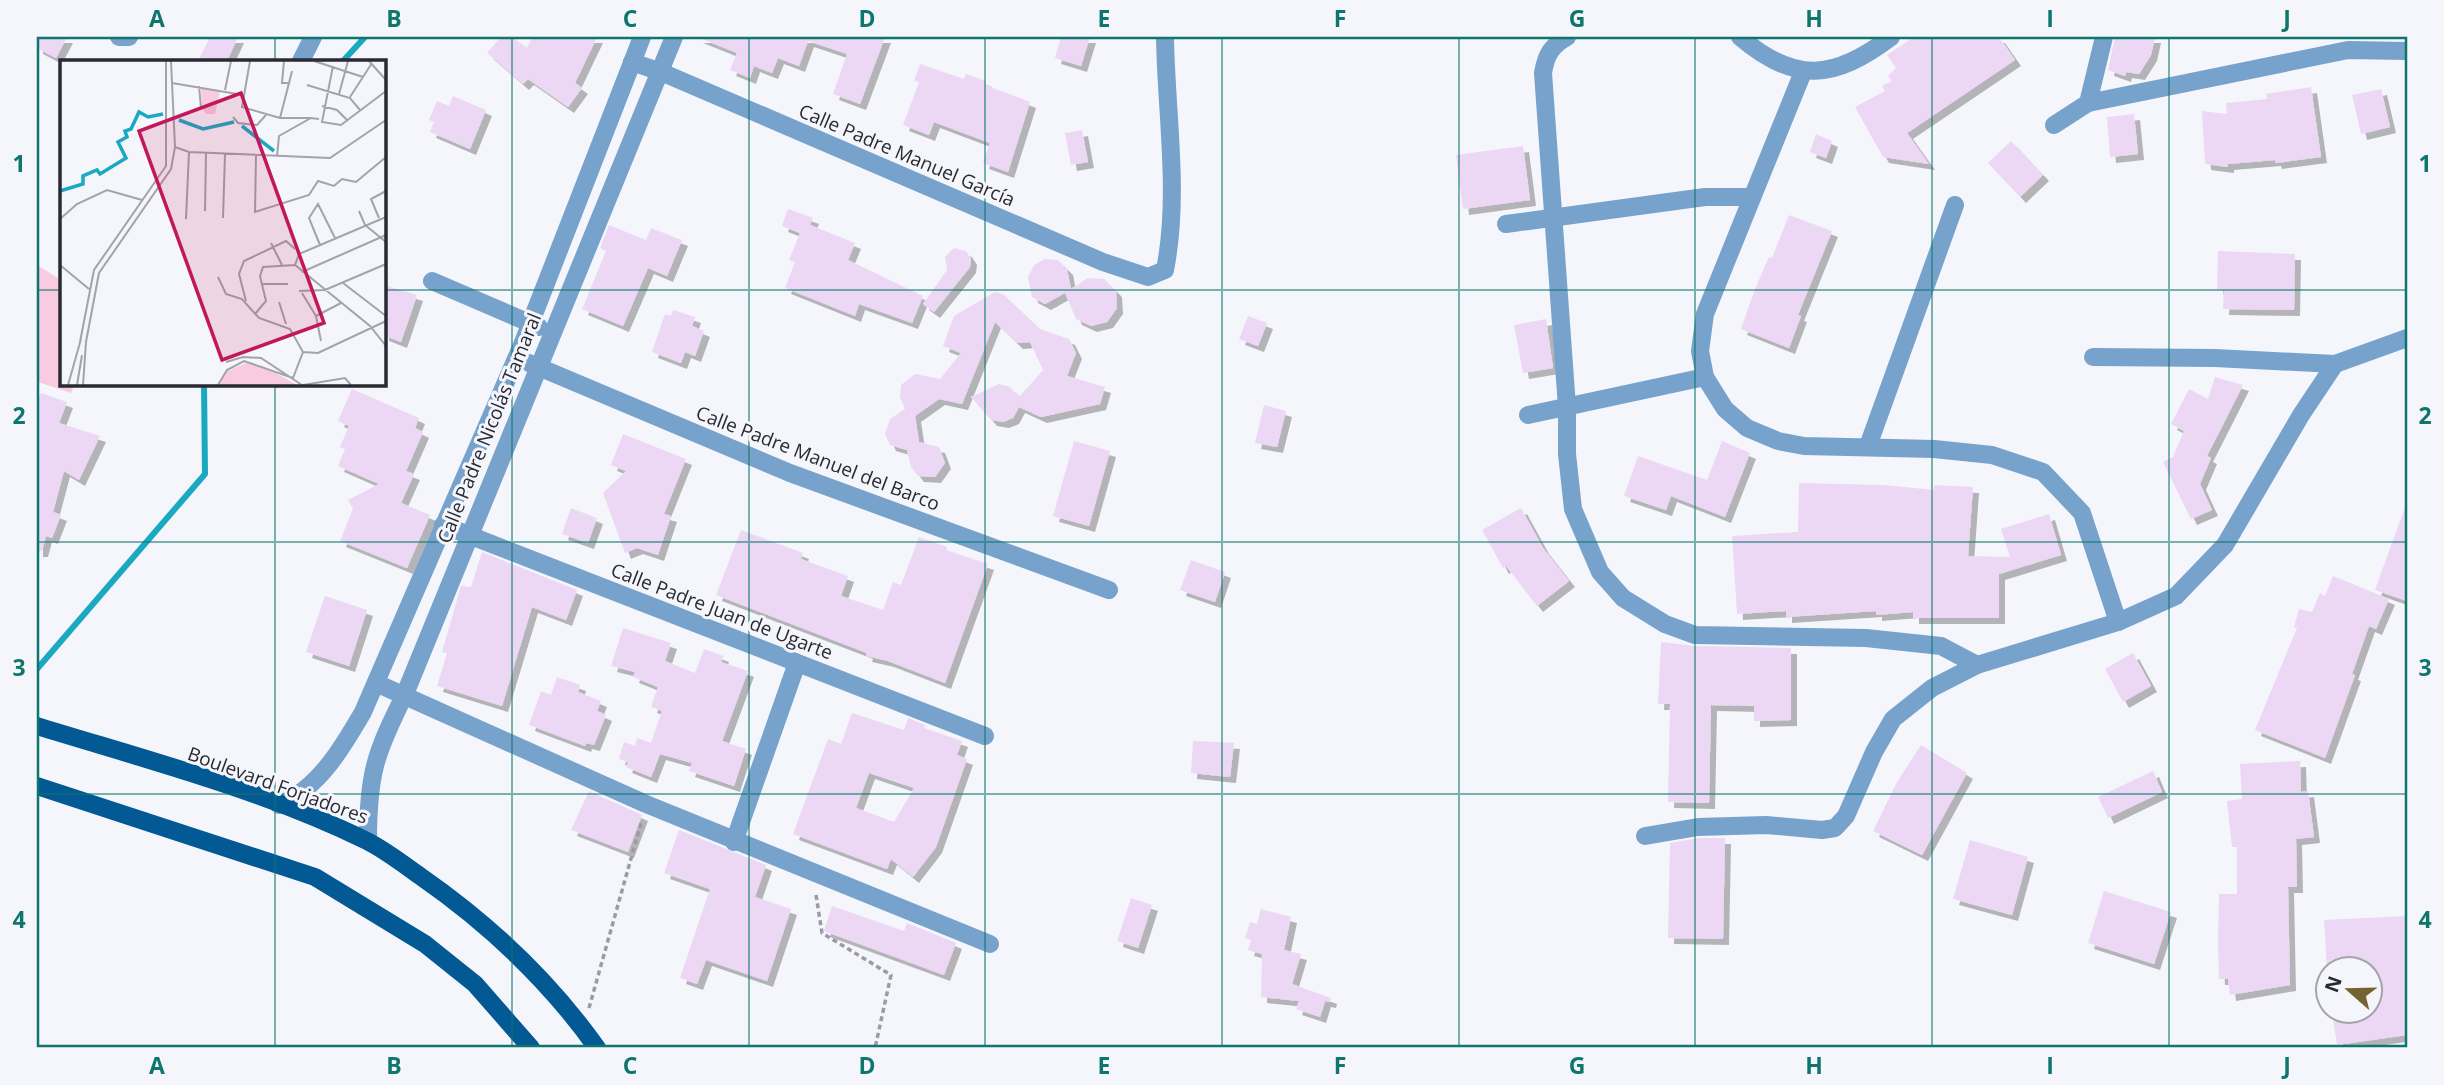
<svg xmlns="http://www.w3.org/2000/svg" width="2444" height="1085" font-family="'Open Sans',sans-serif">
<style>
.green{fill:#f8cbe0}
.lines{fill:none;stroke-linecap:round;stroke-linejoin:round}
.stream{stroke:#1ba9c1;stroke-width:6}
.building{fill:#ecd7f5;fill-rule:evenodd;filter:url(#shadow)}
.path{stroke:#9b9ca3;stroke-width:3.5;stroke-dasharray:5 3.5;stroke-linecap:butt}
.minor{stroke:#76a2cc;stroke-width:18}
.major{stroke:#025993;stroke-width:18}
.grid{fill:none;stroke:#0f766e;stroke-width:2;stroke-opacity:0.55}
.labels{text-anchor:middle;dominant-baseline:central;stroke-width:6;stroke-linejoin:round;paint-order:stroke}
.street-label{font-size:19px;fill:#292a33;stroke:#f5f6fb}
.inset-river{fill:none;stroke:#1ba9c1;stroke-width:3.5}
.inset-road{fill:none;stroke:#a3a4ab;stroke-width:2}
.view{fill:#c2185b;fill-opacity:0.15;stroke:#c2185b;stroke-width:3.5}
.inset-edge{fill:none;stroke:#292a33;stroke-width:3.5}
.neatline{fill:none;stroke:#0f766e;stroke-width:2.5}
.grid-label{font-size:23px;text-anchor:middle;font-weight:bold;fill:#0f766e}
</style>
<defs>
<filter id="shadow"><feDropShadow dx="6" dy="6" stdDeviation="0" flood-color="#0004"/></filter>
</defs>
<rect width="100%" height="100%" fill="#f5f6fb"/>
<path class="green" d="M37 265 61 280V383H75L71 393 38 382 37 386Z"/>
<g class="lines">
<g class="stream">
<path d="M343 61 365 37"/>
<path d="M37 669 205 474 204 383"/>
</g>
</g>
<g class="building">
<path d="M37 37H67L56 58 37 48Z"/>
<path d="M210 37H238L227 61H198Z"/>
<path d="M501 37H512L527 48 532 37H597L575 83 582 88 568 107 528 79 523 84 487 53Z"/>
<path d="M697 37H885L860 104 833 94 847 54 808 41 799 66 778 58 772 73 754 66 750 78 730 70 737 53Z"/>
<path d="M1061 37H1090L1081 66 1055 58Z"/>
<path d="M1914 37H1999L2015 60 1907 133 1929 164 1883 157 1855 107 1885 91 1882 86 1892 81 1888 76 1896 68 1887 55Z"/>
<path d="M2115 37H2155L2151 55 2139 74 2126 72 2125 76 2108 70Z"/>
<path d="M920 64 964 79 966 74 986 81 985 85 1030 102 1008 172 983 163 990 143 934 122 929 135 903 125 919 82 914 81Z"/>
<path d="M2311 87 2321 157 2276 163 2275 160 2228 164V167L2205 164 2202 111 2227 114 2226 103 2267 99 2266 94Z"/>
<path d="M2381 89 2390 127 2361 134 2352 95Z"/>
<path d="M453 96 486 110 470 149 430 132 434 122 429 120 437 101 449 106Z"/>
<path d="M2134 114 2138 154 2110 157 2107 117Z"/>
<path d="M1082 130 1088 162 1071 165 1065 133Z"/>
<path d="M1816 134 1832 141 1826 158 1810 152Z"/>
<path d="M2011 141 2043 175 2020 197 1988 163Z"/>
<path d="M1523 146 1530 200 1463 209 1456 155Z"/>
<path d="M788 209 813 218 810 225 855 243 848 260 923 296 912 323 859 304 855 316 785 288 795 262 789 260 800 233 782 226Z"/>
<path d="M1789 215 1832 231 1798 315 1801 316 1789 348 1741 329 1755 289 1769 257 1772 258Z"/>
<path d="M609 225 646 240 651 228 682 240 667 276 648 268 623 326 582 309 606 251 600 248Z"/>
<path d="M954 248 966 251 971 259 970 267 934 312 923 304 947 270 945 257Z"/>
<path d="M2218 251 2295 254 2294 310 2223 309 2224 290 2217 289Z"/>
<path d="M1045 259 1058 260 1067 269 1071 289 1088 278 1104 279 1116 291 1117 308 1107 322 1091 326 1076 319 1065 293 1070 290 1045 304 1032 297 1028 277 1034 265Z"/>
<path d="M383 282 390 287 417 295 401 342 383 335Z"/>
<path d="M995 292 1003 294 1040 329 1069 339 1076 353 1067 376 1105 387 1100 404 1041 417 1019 407 1013 418 1003 422 991 420 971 397 999 384 1010 387 1019 397 1043 370 1030 342 1017 343 995 322 962 404 939 399 915 416 919 442 939 447 945 463 935 477 918 476 911 467 907 450 890 445 885 434 890 419 905 409 900 397 901 385 915 374 940 379 961 353 943 346 954 316Z"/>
<path d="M673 310 695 317 692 326 704 331 695 356 685 352 681 363 652 352 665 314 671 316Z"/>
<path d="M1248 316 1267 323 1258 346 1239 339Z"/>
<path d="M1546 319 1553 368 1523 373 1514 325Z"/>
<path d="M2215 377 2243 385 2207 456 2211 458 2200 484 2212 510 2191 519 2163 462 2173 457 2184 431 2171 424 2189 389 2208 399Z"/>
<path d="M352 389 419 418 415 428 423 432 406 471 414 474 401 503 430 515 407 568 340 541 353 509 348 500 379 484 338 466 345 449 340 447 349 426 338 421Z"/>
<path d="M41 393 67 402 59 423 100 436 79 480 64 471 53 512 61 515 52 538 46 536 42 551H37V402Z"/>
<path d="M1264 405 1286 411 1277 447 1255 443Z"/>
<path d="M623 434 686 459 664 514 671 516 658 555 637 548 625 553 603 493 626 471 611 465Z"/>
<path d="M1074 441 1110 451 1089 526 1053 516Z"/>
<path d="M1722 441 1750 453 1725 517 1671 496 1666 510 1624 496 1638 456 1707 480Z"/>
<path d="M1799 483 1884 485 1934 490V485L1973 487 1968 556 2010 557 2001 529 2049 514 2061 555 1999 574V618H1913V612L1876 615V611L1786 617V611L1737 614 1732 536 1798 532Z"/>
<path d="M2405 507H2407V601L2375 590Z"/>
<path d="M571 508 597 518 588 543 562 534Z"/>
<path d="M1521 508 1543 548 1569 581 1537 606 1506 566 1503 568 1482 530Z"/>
<path d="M741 530 803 553 801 559 848 576 841 596 883 610 893 582 901 585 919 537 947 547 946 550 988 564 945 683 888 661 866 656 867 653 716 595Z"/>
<path d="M482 552 577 590 566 620 532 607 502 706 437 686 447 653 442 652 461 586 471 587Z"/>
<path d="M1191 560 1225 572 1215 602 1180 590Z"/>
<path d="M2333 576 2389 599 2376 629 2369 626 2352 674 2355 675 2325 758 2255 730 2297 628 2294 627 2299 609 2312 612 2320 593 2325 596Z"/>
<path d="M325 596 367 610 349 666 306 652Z"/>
<path d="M623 628 671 643 665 661 695 673 704 649 723 656 721 662 748 671 722 741 746 749 734 786 689 771 692 763 660 754 651 777 626 767 628 762 619 759 624 742 635 746 637 738 651 743 662 711 651 707 658 687 633 677 635 672 611 666Z"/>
<path d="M1661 642 1695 646 1791 648V720L1754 721V706L1711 705 1709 803 1668 802 1670 704H1658Z"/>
<path d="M2133 653 2151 686 2123 702 2105 669Z"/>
<path d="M557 677 580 685 578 692 601 701 597 711 606 715 594 745 586 743 585 746 529 725 541 691 551 695Z"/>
<path d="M852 713 904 730 908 718 925 725 924 728 962 741 957 755 967 759 936 847 913 877 891 859 887 869 793 834 828 739 841 744ZM869 773 914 788 894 822 856 808Z"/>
<path d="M1193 741 1234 743 1230 777 1191 773Z"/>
<path d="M1921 745 1967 773 1922 855 1873 831 1897 782Z"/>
<path d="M2300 761 2301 792 2308 791 2314 837 2296 839 2297 887H2288L2290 985 2230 995 2228 979H2219L2218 944 2219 894H2237V847H2232L2227 801 2242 799 2240 764Z"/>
<path d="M2153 771 2162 792 2108 818 2098 797Z"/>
<path d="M589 791 642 815 628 852 571 830Z"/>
<path d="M679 830 766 865 755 897 791 909 767 981 706 960 697 984 680 978 710 889 664 873Z"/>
<path d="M1699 838H1725L1723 939 1668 938 1670 843Z"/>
<path d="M1970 840 2028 857 2012 915 1953 899Z"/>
<path d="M2104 891 2171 912 2154 964 2088 943Z"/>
<path d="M1131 898 1152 905 1138 948 1117 941Z"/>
<path d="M832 906 904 931 907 923 956 943 944 975 824 931Z"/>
<path d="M1261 909 1291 917 1284 950 1301 954 1292 984 1331 998 1330 1002 1325 1001 1320 1017 1296 1009 1299 1001 1261 997 1262 954 1248 950 1251 940 1245 938 1250 922 1257 924Z"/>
<path d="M2407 916V1035L2337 1045 2332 1012H2370V970H2327L2324 920Z"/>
</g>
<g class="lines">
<g class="path">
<path d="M816 895 822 933 891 975 875 1048"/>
<path d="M589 1008 641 823"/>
</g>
<g class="minor">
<path d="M119 37H129"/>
<path d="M1567 37C1551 46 1546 55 1543 73L1567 407V454L1573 509 1600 572 1623 598 1665 624 1695 635 1866 638 1941 646 1977 665"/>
<path d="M1740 37C1795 84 1834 80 1891 37"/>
<path d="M301 61 313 37"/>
<path d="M632 62 661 72 1103 262 1148 277 1165 270C1180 194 1166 113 1165 37"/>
<path d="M1803 72 1705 314 1700 351 1705 377 1725 409 1747 428 1778 441 1804 446 1934 449 1992 455 2043 472 2082 513 2118 622"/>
<path d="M2088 103 2348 50 2407 51"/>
<path d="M2054 125 2088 103 2104 37"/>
<path d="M1506 224 1705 197H1751"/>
<path d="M432 281 539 327"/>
<path d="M2093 357 2215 358 2335 364"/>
<path d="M529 363 790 473 1109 590"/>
<path d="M1528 415 1705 377"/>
<path d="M1868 446 1955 205"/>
<path d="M443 525 985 736"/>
<path d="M376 683 646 804 990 944"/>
<path d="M279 805C319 788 342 748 363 712L522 345 642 37"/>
<path d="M1645 836 1698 827 1766 825 1822 830 1835 828 1846 816 1874 752 1893 719 1932 688 1977 665 2118 622 2176 596 2225 545 2301 415 2335 364 2407 338"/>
<path d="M368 841C368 774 375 754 405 694L674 37"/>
<path d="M734 842 797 663"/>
</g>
<g class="major">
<path d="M37 726C147 760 263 790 367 841 385 850 403 864 420 876 489 924 548 979 597 1048"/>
<path d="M37 786 315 877 425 944 475 984 531 1048"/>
</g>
</g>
<path class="grid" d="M275 37V61M512 37V1048M749 37V1048M985 37V1048M1222 37V1048M1459 37V1048M1695 37V1048M1932 37V1048M2169 37V1048M37 290H61M383 290H2407M275 383V1048M37 542H2407M37 794H2407"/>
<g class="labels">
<g class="street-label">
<text transform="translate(907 155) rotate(23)">Calle Padre Manuel García</text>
<text transform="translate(489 428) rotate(-68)">Calle Padre Nicolás Tamaral</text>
<text transform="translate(818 458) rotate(21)">Calle Padre Manuel del Barco</text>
<text transform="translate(722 611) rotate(21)">Calle Padre Juan de Ugarte</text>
<text transform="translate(278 785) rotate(20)">Boulevard Forjadores</text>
</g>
</g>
<g transform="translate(60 60)">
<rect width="326" height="326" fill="#f5f6fb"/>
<path d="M141 28 160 31 155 54H146L142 48ZM186 303 203 306 237 325H160L166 312Z" fill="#f8cbe0"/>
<path class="inset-river" d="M119 60 143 69 174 62M182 66 214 91M0 131 23 124V116L37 110 40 114 66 98 58 82 67 77 65 71 71 69 79 52 88 57 103 54"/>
<path class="inset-road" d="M190 1 182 47 220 58H251M224 1 222 23H229L232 11M254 1 303 17M309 1 326 20M273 6 262 62 281 65 326 31M112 23 183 35M247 25 290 38 300 50M139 26 141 48M165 30 171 1M279 34 288 1M290 37 312 3M262 46 277 50 287 60M173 57 178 63 197 65 206 55M220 58 229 23M115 87 129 92 270 98 326 60M196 95 195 152 249 135 258 121 274 126 282 119 296 122 326 97M217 97 219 76 251 58 259 59M145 151 146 93M299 151 305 165 326 182M326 157 239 194 235 205 310 266 326 286M163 158 165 94M319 158 311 139 326 131M0 159 17 144 47 130 82 140M126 159 129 92M211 183 222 205M260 185 249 158 258 144 275 178M0 205 29 229M242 212 326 175M158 217 166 234 182 239 199 258 230 269 243 292 233 318M283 223 326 256M202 224H228M239 231 265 230 326 204M242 233 256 256 261 281M186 241 179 214 184 201 226 181 235 189M219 242 226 264M195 254 206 241 200 216 203 207 235 205M256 256 281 243M20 282 34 210 106 106V1M243 292 258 293 326 261M166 302 183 297 201 298 242 325M8 325 21 279M17 325 22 295M23 325 26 282 39 213 111 109 115 87 111 1M158 325 167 310 184 301 233 318M243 325 285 318 291 325"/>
<path class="view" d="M181 33 264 263 162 300 79 71Z"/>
<rect width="326" height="326" class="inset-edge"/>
</g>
<rect width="2444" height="1085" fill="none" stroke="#f5f6fb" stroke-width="77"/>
<g transform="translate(2349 990) rotate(290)"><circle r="33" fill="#f5f6fb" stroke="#a3a4ab" stroke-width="2"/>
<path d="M0-5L12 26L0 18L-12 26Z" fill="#756331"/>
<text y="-10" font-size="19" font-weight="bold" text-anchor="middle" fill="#292a33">N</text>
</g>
<rect x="38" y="38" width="2368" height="1008" class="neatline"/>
<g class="grid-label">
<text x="157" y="27">A</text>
<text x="394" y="27">B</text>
<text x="630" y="27">C</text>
<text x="867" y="27">D</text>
<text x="1104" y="27">E</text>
<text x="1340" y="27">F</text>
<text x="1577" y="27">G</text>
<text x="1814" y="27">H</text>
<text x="2050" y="27">I</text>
<text x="2287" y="27">J</text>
<text x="19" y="172">1</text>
<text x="2425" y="172">1</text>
<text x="19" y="424">2</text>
<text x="2425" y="424">2</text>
<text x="19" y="676">3</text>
<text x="2425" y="676">3</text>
<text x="19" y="928">4</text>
<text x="2425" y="928">4</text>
<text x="157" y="1074">A</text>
<text x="394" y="1074">B</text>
<text x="630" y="1074">C</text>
<text x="867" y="1074">D</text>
<text x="1104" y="1074">E</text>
<text x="1340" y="1074">F</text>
<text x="1577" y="1074">G</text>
<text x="1814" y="1074">H</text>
<text x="2050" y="1074">I</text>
<text x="2287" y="1074">J</text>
</g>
</svg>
